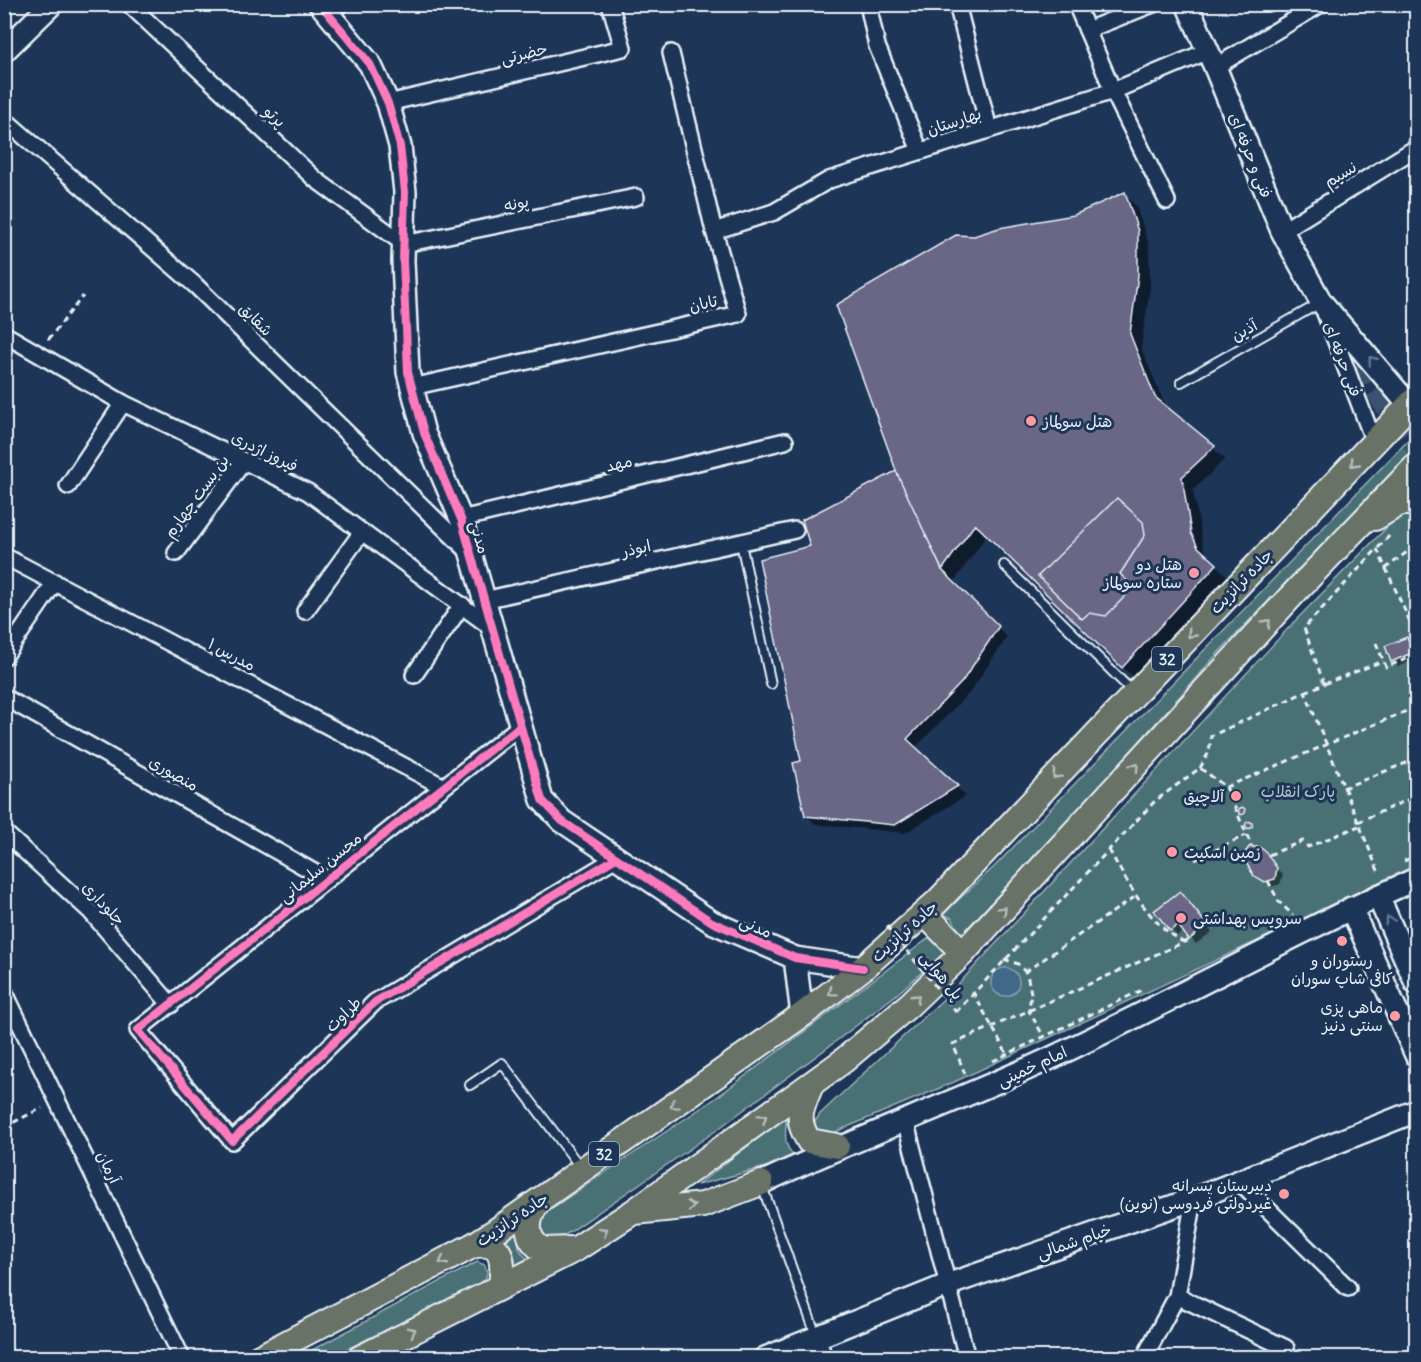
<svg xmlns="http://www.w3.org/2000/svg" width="1421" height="1362" font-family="Delius,'Playpen Sans Arabic',sans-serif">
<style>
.green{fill:#4a7074;stroke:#99b0b6;stroke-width:1.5}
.water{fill:#416888;stroke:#849fb5;stroke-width:1.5}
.shadow{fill:#0007}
.building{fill:#696686;stroke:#e8f1f8;stroke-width:1.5}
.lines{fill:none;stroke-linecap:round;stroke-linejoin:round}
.secondary-tunnel{stroke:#3b516f;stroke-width:21;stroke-dasharray:21 10;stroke-linecap:butt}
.lane-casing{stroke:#e8f1f8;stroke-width:12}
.street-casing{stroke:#e8f1f8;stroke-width:20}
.secondary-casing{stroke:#e8f1f8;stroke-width:26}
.primary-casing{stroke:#e8f1f8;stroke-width:28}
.path{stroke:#e8f1f8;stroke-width:3;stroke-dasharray:6 4.5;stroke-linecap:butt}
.lane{stroke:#1d3557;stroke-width:8}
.street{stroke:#1d3557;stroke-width:15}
.secondary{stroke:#1d3557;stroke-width:21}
.primary{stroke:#697266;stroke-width:24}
.path-bridge{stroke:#e8f1f8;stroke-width:3;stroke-dasharray:6 4.5;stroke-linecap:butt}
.cycleway-casing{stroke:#1d3557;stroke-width:11}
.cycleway{stroke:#fd7abc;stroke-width:8}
.oneway{stroke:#64778f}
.oneway2{stroke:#b5bebe}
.poi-dot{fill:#ff9aa2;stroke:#1d3557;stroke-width:2}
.labels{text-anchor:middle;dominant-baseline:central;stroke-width:6;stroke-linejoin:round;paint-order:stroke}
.shield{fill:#1d3557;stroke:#abb9c8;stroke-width:1.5}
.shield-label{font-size:15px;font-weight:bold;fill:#e8f1f8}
.street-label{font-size:16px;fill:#e8f1f8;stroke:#1d3557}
.poi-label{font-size:16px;fill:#e8f1f8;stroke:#1d3557;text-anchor:end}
.park-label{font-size:16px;fill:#b1c4ca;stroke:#1d3557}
</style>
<rect width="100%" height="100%" fill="#1d3557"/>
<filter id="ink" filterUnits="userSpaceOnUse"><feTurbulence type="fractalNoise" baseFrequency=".0167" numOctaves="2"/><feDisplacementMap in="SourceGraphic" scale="12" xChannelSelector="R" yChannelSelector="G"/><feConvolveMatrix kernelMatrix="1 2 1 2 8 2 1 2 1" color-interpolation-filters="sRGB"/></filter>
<g filter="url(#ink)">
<g class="green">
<path d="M1416 432V448L1219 652 1078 811 961 935 952 918 943 914 993 868Z"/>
<path d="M1416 511V867L954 1082 833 1133 817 1131 814 1123 820 1114 951 992 1295 621 1397 517Z"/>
<path d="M933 935 947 950 896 995 831 1045 714 1132 570 1232 548 1244 538 1226 548 1211 713 1100Z"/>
<path d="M787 1116C785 1132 782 1152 800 1158L697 1185Z"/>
<path d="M521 1224C517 1241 515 1251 531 1261L509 1276 498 1244Z"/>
<path d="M477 1262 485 1265 487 1273 485 1281 476 1287 330 1357 297 1358Z"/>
</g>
<circle class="water" cx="1005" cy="982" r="14"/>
<g class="shadow">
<path d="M1124 194 1136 206 1149 245 1150 288 1141 348 1166 407 1225 459 1193 490 1203 546 1209 558 1228 577 1135 679 988 534 953 583 1007 637 971 691 915 748 966 796 905 833 815 824 806 815 803 762 812 547 804 521 898 471 975 237 1074 217Z"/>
<path d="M1407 639 1412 644 1416 659 1398 667 1393 661Z"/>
<path d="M1264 852 1283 875 1280 884 1271 887 1255 875Z"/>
<path d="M1186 899 1212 932 1196 944 1184 931 1177 936 1156 912Z"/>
</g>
<g class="building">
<path d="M1125 192 1138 231V275L1130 334 1155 397 1215 446 1182 477 1191 533 1198 547 1217 564 1122 668 975 524 942 570 902 487 836 305 956 235 974 236 999 228 1074 215Z"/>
<path d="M896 471 942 570 999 626 962 682 907 739 958 786 895 825 805 816 793 763 801 761 759 559 810 546 802 520Z"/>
<path d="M1117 498 1143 522 1145 535 1120 574 1134 587 1106 616 1089 613 1082 619 1038 576Z"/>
<path d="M1407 637 1414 652 1391 662 1385 646Z"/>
<circle cx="1236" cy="796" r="3.5"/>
<circle cx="1242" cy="811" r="3.5"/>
<circle cx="1249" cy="825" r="3.5"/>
<path d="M1249 847H1259L1265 851 1277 868 1275 879 1265 882 1254 876 1245 861V853Z"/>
<path d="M1180 891 1207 925 1189 940 1178 925 1170 931 1154 911Z"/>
</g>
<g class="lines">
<path class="secondary-tunnel" d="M1343 338 1389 412 1416 447"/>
<defs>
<g id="lane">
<path d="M1181 382 1320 303"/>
<path d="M741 543 771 684"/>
<path d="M1004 565 1133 692"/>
<path d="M470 1085 502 1063 581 1168"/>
<path d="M762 1186 816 1335"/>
</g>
<g id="street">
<path d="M129 4 315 179 404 244 636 197"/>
<path d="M868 4 877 46 920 151"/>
<path d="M957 4 989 129"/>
<path d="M1076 4 1113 91 1167 201"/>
<path d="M324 8 341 4"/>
<path d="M1087 30 1153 4"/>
<path d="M1215 67 1321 4"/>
<path d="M388 103 623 48 610 4"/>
<path d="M4 119 195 285 470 553"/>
<path d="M714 231 774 212 829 180 1113 91 1208 51"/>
<path d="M1282 231 1416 148"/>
<path d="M1325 313 1374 442"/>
<path d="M4 334 123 403 308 492 492 628"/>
<path d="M412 387 738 314 714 231 671 53"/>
<path d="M68 486 123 403"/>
<path d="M461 519 785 441"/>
<path d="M176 553 244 461"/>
<path d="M4 556 442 786"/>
<path d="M484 600 795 530"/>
<path d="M305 611 362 532"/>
<path d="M4 657 55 582"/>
<path d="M414 675 462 605"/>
<path d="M4 697 326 879"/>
<path d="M520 726 138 1030 232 1141 375 1002 616 858"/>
<path d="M4 832 91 912 171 1005"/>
<path d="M4 991 182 1358"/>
<path d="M905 1120 967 1358"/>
<path d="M1239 1181 1348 1288"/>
<path d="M1177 1296 1286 1348"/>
<path d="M817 1336 824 1358"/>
<path d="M1144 1358 1177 1296 1194 1199"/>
</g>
<g id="secondary">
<path d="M320 4 370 64 388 103 400 146 405 192 403 261 408 372 424 433 461 519 542 800 562 821 712 922 795 958 863 968"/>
<path d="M1187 4 1215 67 1282 231 1321 302 1409 405"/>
<path d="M4 51 52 4"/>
<path d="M1378 896 1416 983"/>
<path d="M1351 908 1416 1055"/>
<path d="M795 958 802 1015"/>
<path d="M761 1183C856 1138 954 1103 1049 1059 1173 1001 1291 934 1416 879"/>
<path d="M765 1358 947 1285 1194 1199 1416 1111"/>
</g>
<g id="primary">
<path d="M1375 518 1400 503H1416"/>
<path d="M925 914 963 953"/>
<path d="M811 1085C802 1108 794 1118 809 1141L837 1146"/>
<path d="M539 1201C527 1216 522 1240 544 1250L572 1249"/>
<path d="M635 1212 703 1205 761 1183"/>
<path d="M472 1246C504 1239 504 1261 501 1286"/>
<path d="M258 1358 472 1246 497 1230 802 1015 863 968 937 902 1416 398"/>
<path d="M360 1358 576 1249 633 1212 843 1061 909 1005 963 953 1296 591 1416 466"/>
</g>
</defs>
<use href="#lane" class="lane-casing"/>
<use href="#street" class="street-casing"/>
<use href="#secondary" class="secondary-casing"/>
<use href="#primary" class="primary-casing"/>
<g class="path">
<path d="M48 340 83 296"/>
<path d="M1377 549 1416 635"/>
<path d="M1385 569 1416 545"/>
<path d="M1376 643 1386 667 1416 655"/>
<path d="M1416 681 1412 683 1416 696"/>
<path d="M1324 684 1383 661"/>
<path d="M1305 692 1324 684 1304 628 1390 535"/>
<path d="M1200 768 1209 752 1211 736 1305 692 1379 873"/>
<path d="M1226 787 1416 707"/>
<path d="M1343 788 1416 759"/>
<path d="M1358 822 1416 796"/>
<path d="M1109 850C1128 883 1148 923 1183 942"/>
<path d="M1269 855 1303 841 1308 847 1359 826"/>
<path d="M1195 860 1246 835"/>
<path d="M1404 861 1416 856"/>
<path d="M1268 881 1279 902 1293 915"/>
<path d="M1004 959 1018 964 1027 974 1031 993 1029 1011 1044 1037"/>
<path d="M1025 972 1136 896"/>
<path d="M973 992 1007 1054"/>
<path d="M956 1012 1155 801 1200 768 1226 787 1252 847"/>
<path d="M993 1061 1144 989"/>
<path d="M965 1074 953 1044 1189 940"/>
<path d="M4 1127 42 1108"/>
</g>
<use href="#lane" class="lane"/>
<use href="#street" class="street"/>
<use href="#secondary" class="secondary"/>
<use href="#primary" class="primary"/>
<path class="path-bridge" d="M887 926 956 1012"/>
<defs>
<g id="cycleway">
<path d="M320 4 370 64 388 103 400 146 405 192 403 261 408 372 424 433 461 519 542 800 562 821 712 922 795 958 863 968"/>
<path d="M520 726 138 1030 232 1141 375 1002 616 858"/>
</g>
</defs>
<use href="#cycleway" class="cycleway-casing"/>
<use href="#cycleway" class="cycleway"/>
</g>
<defs><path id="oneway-chevron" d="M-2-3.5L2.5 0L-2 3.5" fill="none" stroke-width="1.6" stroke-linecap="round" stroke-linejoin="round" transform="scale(1.5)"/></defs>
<g class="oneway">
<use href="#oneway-chevron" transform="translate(1372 360) rotate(-129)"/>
<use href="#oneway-chevron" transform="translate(1389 920) rotate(-114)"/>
</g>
<g class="oneway2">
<use href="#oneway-chevron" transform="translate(1354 463) rotate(134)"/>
<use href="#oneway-chevron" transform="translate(1267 623) rotate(-47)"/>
<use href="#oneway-chevron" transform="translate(1191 634) rotate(134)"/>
<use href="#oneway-chevron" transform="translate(1135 767) rotate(-47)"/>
<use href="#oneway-chevron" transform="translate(1056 775) rotate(133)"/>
<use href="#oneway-chevron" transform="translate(1003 910) rotate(-47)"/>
<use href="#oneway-chevron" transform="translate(832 992) rotate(143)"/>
<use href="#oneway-chevron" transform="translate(916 998) rotate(-44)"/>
<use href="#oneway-chevron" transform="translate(674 1105) rotate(145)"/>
<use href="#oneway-chevron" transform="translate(763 1118) rotate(-35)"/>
<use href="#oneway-chevron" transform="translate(691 1206) rotate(-6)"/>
<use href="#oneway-chevron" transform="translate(604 1231) rotate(-33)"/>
<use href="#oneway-chevron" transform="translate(443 1261) rotate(152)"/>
<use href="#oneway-chevron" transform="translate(412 1331) rotate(-27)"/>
</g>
</g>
<g class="poi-dot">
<circle cx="1031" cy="421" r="6"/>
<circle cx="1194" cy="573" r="6"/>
<circle cx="1236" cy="796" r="6"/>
<circle cx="1172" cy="852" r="6"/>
<circle cx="1181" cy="918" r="6"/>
<circle cx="1342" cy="941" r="6"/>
<circle cx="1395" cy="1016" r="6"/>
<circle cx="1284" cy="1194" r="6"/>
</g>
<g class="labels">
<g class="shield">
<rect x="1152" y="647" width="30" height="24" rx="4.5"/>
<rect x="589" y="1142" width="30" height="24" rx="4.5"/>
</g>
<g class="shield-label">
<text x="1167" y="659">32</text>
<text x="604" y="1154">32</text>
</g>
<g class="street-label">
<text transform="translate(524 53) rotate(-13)">حضرتی</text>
<text transform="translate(275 116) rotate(43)">پرتو</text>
<text transform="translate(954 121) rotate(-18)">بهارستان</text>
<text transform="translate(1251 155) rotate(68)">فنی و حرفه ای</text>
<text transform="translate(1340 174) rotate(-31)">نسيم</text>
<text transform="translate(516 203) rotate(-11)">پونه</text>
<text transform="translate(703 303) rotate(-13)">تابان</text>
<text transform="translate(256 319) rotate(44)">شقایق</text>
<text transform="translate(1244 330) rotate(-30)">آذین</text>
<text transform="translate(1343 359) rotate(69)">فنی حرفه ای</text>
<text transform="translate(265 451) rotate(26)">فیروز اژدری</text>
<text transform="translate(619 463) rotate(-13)">مهد</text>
<text transform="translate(196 496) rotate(-54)">بن بست چهارم</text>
<text transform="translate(480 537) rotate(74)">مدنی</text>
<text transform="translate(636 548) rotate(-13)">ابوذر</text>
<text transform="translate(1241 581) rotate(-46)">جاده ترانزیت</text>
<text transform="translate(232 654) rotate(28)">مدرس ۱</text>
<text transform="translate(174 773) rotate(30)">منصوری</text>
<text transform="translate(320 867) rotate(-39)">محسن سلیمانی</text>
<text transform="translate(104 903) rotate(46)">جلوداری</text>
<text transform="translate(756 926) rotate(24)">مدنی</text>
<text transform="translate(904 931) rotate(-42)">جاده ترانزیت</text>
<text transform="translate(942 975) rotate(51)">پل هوایی</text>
<text transform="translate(343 1014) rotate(-44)">طراوت</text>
<text transform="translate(1032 1066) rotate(-25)">امام خمینی</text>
<text transform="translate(109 1167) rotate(64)">آرمان</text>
<text transform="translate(512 1219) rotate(-34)">جاده ترانزیت</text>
<text transform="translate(1074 1241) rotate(-19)">خیام شمالی</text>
</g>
<g class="poi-label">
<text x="1043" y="421" text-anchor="start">هتل سولماز</text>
<text x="1182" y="564">هتل دو<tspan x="1182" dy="18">ستاره سولماز</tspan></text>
<text x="1224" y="796">آلاچیق</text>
<text x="1184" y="852" text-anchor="start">زمین اسکیت</text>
<text x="1193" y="918" text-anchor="start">سرویس بهداشتی</text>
<text x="1342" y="960" text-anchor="middle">رستوران و<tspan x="1342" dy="18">کافی شاپ سوران</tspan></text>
<text x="1383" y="1007">ماهی پزی<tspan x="1383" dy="18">سنتی دنیز</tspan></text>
<text x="1272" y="1185">دبیرستان پسرانه<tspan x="1272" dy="18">غیردولتی فردوسی (نوین)</tspan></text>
</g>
<g class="park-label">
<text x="1298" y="791">پارک انقلاب</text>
</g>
</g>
<rect width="1421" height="1362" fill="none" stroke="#1d3557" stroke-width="24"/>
<rect x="12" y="12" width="1397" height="1338" fill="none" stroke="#e8f1f8" stroke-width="2" filter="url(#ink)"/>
</svg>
